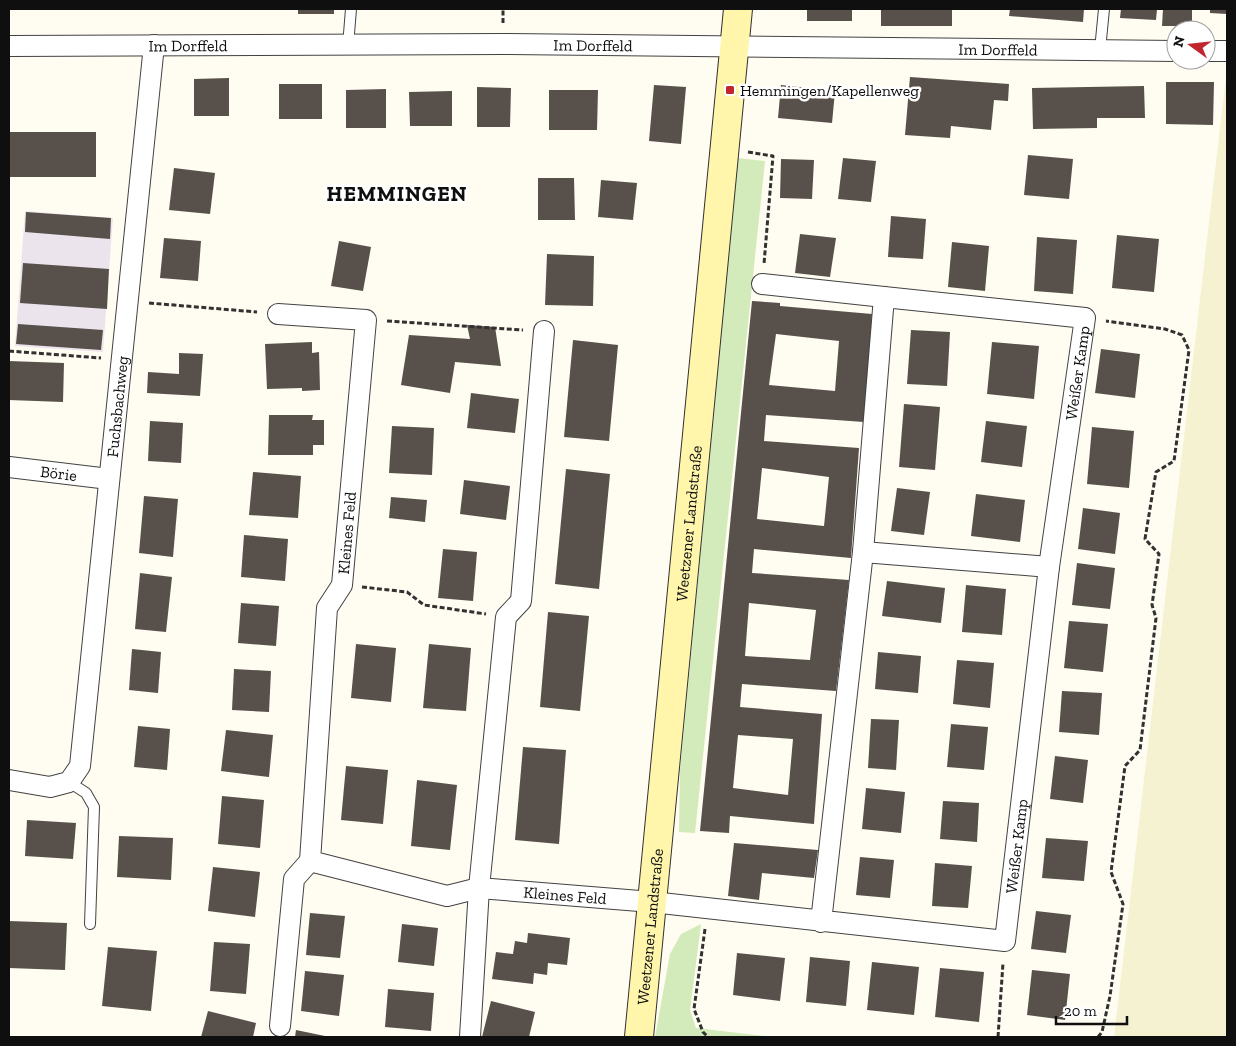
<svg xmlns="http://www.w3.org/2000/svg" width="1236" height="1046" font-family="'Zilla Slab',serif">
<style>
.industrial{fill:#ece4ed}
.farmland{fill:#f5f2d1}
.green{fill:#d3eaba}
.building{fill:#58504b;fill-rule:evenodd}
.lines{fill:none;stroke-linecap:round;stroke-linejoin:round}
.service-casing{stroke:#424242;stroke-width:12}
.minor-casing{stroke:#424242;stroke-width:22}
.secondary-casing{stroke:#313131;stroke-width:30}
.path{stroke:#313131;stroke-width:3;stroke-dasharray:5 2.5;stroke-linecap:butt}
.service{stroke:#fff;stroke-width:10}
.minor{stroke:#fff;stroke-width:20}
.secondary{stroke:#fff6ac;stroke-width:28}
.poi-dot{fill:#c1252d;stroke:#fff;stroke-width:2}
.labels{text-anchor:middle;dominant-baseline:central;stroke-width:5;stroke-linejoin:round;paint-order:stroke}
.street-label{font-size:16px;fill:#0f0f0f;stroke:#fff}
.poi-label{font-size:16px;fill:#0f0f0f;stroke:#fff;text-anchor:start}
.district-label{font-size:21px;font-weight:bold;letter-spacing:1px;fill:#0f0f0f;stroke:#fff}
</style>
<rect width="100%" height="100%" fill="#fffcf1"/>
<path class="industrial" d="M25 211 113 218 103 352 15 346Z"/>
<path class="farmland" d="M1227 68V1037H1114Z"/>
<g class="green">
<path d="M738 158 765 161 695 833 679 832 680 771Z"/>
<path d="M701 924 690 1010 696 1028 773 1037H655L670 954 681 934Z"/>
</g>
<g class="building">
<rect x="298" y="9" width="36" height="5"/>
<rect x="807" y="9" width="45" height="12"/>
<rect x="881" y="9" width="71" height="17"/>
<path d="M1010 9H1084L1083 22 1009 16Z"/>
<path d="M1121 9H1157L1156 20 1120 18Z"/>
<path d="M1163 9H1192V26H1162Z"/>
<path d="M1210 9H1227V14L1210 13Z"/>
<path d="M910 77 1009 84 1008 101 994 100 991 130 951 126 950 138 905 135Z"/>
<path d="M229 78V116H194V79Z"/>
<path d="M1166 82H1214L1213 125 1166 124Z"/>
<rect x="279" y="84" width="43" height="35"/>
<path d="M654 85 686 87 681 144 649 141Z"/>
<path d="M781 85 835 91 832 123 778 118Z"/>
<path d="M1144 86 1145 118H1097V128L1033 129 1032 88Z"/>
<path d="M477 87 511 88 510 127H477Z"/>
<path d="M386 89V128H346V90Z"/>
<path d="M549 90H598L597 130H549Z"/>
<path d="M452 91V126H410L409 92Z"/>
<rect x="9" y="132" width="87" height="45"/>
<path d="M1028 155 1073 159 1069 199 1024 195Z"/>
<path d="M843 158 876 161 871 202 838 199Z"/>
<path d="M781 159 814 160 812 199 780 198Z"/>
<path d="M174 168 215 173 210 214 169 210Z"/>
<path d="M538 178H574L575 220H538Z"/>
<path d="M601 180 637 183 633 220 598 217Z"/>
<path d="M26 212 111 218 110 239 25 232Z"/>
<path d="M891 216 926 219 923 259 888 257Z"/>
<path d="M800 234 836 238 830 277 795 273Z"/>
<path d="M1117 235 1159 239 1154 292 1112 288Z"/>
<path d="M1037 237 1077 240 1073 294 1034 291Z"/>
<path d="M164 238 201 241 198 281 160 278Z"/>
<path d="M339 241 371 247 363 291 331 286Z"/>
<path d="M952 242 989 246 985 291 948 287Z"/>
<path d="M547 254 594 256 593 306 545 305Z"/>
<path d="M23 263 109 269 107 309 20 303Z"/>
<path d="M752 301 780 303V306L872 314 864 422 766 415 764 441 859 448 851 558 754 549 752 573 849 580 836 691 742 684 740 707 822 714 814 824 730 816 729 833 700 831ZM776 334 839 341 835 391 769 385ZM762 468 829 477 824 526 757 519ZM749 603 816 610 810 660 745 656ZM738 735 793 739 788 795 733 788Z"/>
<path d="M18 324 103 330 101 350 16 344Z"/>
<path d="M467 325 495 327 501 366 455 362 450 393 401 385 409 335 470 339Z"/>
<path d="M911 330 950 332 947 386 907 384Z"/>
<path d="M573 340 618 345 609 441 564 437Z"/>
<path d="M312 342V353L319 352 320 390 302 391V388L267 389 265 344Z"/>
<path d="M992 342 1039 346 1034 399 987 394Z"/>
<path d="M1101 349 1140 354 1135 398 1095 393Z"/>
<path d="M179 353 203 354 200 396 147 393 148 372 179 374Z"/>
<path d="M9 361 64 363 63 402 9 400Z"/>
<path d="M471 393 519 399 515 433 467 428Z"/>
<path d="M904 404 940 407 935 470 899 467Z"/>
<path d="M269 415H313L312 420H324V445H313V455H268Z"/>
<path d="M150 421 183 423 181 463 148 461Z"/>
<path d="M986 421 1027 426 1022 467 981 462Z"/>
<path d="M392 426 434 428 432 475 389 473Z"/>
<path d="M1092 427 1134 431 1129 488 1087 484Z"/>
<path d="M566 469 610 474 599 589 555 584Z"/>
<path d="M253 472 301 476 298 518 249 515Z"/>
<path d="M464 480 510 486 506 520 460 514Z"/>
<path d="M897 488 930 492 924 535 891 531Z"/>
<path d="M976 494 1025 500 1020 542 971 536Z"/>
<path d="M144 496 178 499 173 557 139 553Z"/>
<path d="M391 497 427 500 425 522 389 518Z"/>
<path d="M1083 508 1120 513 1115 554 1078 549Z"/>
<path d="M244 535 288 539 285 581 241 577Z"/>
<path d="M443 549 477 552 473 601 438 598Z"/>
<path d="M1077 563 1115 568 1110 609 1072 605Z"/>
<path d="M140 573 172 577 166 632 135 629Z"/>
<path d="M887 581 945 588 941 623 882 616Z"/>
<path d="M966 585 1006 589 1002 635 962 632Z"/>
<path d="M241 603 279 606 276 646 238 643Z"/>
<path d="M548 612 589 616 580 711 540 707Z"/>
<path d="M1069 621 1108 624 1103 672 1064 668Z"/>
<path d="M356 644 396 648 391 702 351 698Z"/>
<path d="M429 644 471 648 466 711 423 708Z"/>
<path d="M132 649 161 652 158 693 129 690Z"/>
<path d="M878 652 921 656 918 693 875 689Z"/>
<path d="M957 660 994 663 990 708 953 704Z"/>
<path d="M234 669 271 671 269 712 232 710Z"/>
<path d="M1062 691 1102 693 1099 735 1059 732Z"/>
<path d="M871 719 899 720 896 770 868 768Z"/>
<path d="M951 724 988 727 984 770 947 767Z"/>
<path d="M138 726 170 729 167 770 134 767Z"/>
<path d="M226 730 273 735 269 777 221 771Z"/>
<path d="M523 747 566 750 559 844 515 840Z"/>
<path d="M1055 756 1088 760 1083 803 1050 799Z"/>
<path d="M346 766 388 770 383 824 341 820Z"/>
<path d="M417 780 457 785 450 850 411 846Z"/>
<path d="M866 788 905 792 901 833 862 829Z"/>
<path d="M222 796 264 800 260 848 218 844Z"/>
<path d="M943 801 979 803 977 842 940 839Z"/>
<path d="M27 820 76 823 73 859 25 856Z"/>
<path d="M119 836 173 838 171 880 117 877Z"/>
<path d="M1046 838 1088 841 1084 881 1042 878Z"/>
<path d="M734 843 818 850 814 878 762 873 759 900 728 896Z"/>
<path d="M860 857 894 860 890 898 856 895Z"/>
<path d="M935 863 972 866 968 908 932 906Z"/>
<path d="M213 867 260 872 255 917 208 911Z"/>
<path d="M1036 911 1071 915 1066 953 1031 949Z"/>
<path d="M310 913 345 916 340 958 306 955Z"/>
<path d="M9 921 67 923 65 970 9 968Z"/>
<path d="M402 924 438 928 434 966 398 962Z"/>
<path d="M528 933 570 938 567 965 548 963 547 975 534 973 533 984 492 979 496 952 513 954 515 941 527 943Z"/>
<path d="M214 942 250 944 246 994 210 991Z"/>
<path d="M108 947 157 951 151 1011 102 1006Z"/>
<path d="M737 953 785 958 780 1001 733 995Z"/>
<path d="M810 957 850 961 846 1006 806 1002Z"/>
<path d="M872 962 919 967 914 1015 867 1010Z"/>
<path d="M940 968 984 972 979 1022 935 1017Z"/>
<path d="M1032 970 1070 974 1065 1020 1027 1015Z"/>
<path d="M305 971 344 975 339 1016 301 1011Z"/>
<path d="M388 989 434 993 431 1031 385 1027Z"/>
<path d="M491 1001 535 1012 529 1037H482Z"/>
<path d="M208 1011 256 1023 253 1037H201Z"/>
<path d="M296 1030 325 1036V1037H295Z"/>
</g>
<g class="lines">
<defs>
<g id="service">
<path d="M348 46 351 9"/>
<path d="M1100 50 1104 9"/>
<path d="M69 782 86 793 94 807 90 924"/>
</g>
<g id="minor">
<path id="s1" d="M9 46 503 44 1176 51"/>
<path d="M1206 51H1227"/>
<path d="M762 284 884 297"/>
<path id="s2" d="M278 314 366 320 342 585 327 608 310 861 447 896 479 888 652 902 1005 941 1049 567 1085 318 884 297 863 552 821 922"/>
<path id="s3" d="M9 467 109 479"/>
<path d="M863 552 1049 567"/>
<path id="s4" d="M9 780 50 787 69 782 80 766 154 45"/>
<path d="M280 1026 294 879 310 861"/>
<path d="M470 1037 479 888 506 617 521 601 544 331"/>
</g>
<g id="secondary">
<path id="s5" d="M639 1037 738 9"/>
</g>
</defs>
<use href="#service" class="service-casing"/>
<use href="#minor" class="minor-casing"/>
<use href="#secondary" class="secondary-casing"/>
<g class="path">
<path d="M503 23V9"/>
<path d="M748 152 773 156 764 264"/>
<path d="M149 303 257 312"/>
<path d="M387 321 523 330"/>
<path d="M9 351 101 358"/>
<path d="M362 587 407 592 424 605 486 614"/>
<path d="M705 929 694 1009 703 1032 708 1037"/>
<path d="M998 1037 1003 963"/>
<path d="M1098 1037 1102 1032 1110 996 1123 904 1111 872 1125 766 1140 750 1156 618 1152 605 1159 554 1145 539 1156 472 1174 461 1189 350 1182 335 1165 329 1106 321"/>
</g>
<use href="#service" class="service"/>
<use href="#minor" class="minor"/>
<use href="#secondary" class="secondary"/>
</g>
<rect class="poi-dot" x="725" y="85" width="10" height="10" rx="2.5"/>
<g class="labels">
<g class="street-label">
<text stroke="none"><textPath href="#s1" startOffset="179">Im Dorffeld</textPath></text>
<text stroke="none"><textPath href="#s1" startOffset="584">Im Dorffeld</textPath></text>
<text stroke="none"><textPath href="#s1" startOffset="989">Im Dorffeld</textPath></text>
<text stroke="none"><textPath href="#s2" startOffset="1911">Weißer Kamp</textPath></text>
<text stroke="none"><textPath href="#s4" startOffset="442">Fuchsbachweg</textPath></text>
<text stroke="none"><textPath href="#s3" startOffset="50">Börie</textPath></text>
<text stroke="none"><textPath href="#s5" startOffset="516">Weetzener Landstraße</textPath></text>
<text transform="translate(347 533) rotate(-85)">Kleines Feld</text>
<text stroke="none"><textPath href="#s2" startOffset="1434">Weißer Kamp</textPath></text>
<text stroke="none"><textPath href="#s2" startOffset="896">Kleines Feld</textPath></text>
<text stroke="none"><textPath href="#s5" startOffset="111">Weetzener Landstraße</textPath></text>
</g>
<g class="poi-label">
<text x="740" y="90">Hemmingen/Kapellenweg</text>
</g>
<g class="district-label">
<text x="397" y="193">HEMMINGEN</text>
</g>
</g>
<rect width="1236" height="1046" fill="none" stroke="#0f0f0f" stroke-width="20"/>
<g transform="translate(1191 45) rotate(285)"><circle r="24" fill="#ffffff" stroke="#9f9f9f"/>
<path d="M0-4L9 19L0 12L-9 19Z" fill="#c1252d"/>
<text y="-8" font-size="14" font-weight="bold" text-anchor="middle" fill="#0f0f0f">N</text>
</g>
<path d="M1056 1016v8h71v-8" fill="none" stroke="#0f0f0f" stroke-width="2.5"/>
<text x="1064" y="1016" font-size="15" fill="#0f0f0f" stroke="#ffffff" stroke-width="4" paint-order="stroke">20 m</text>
</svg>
